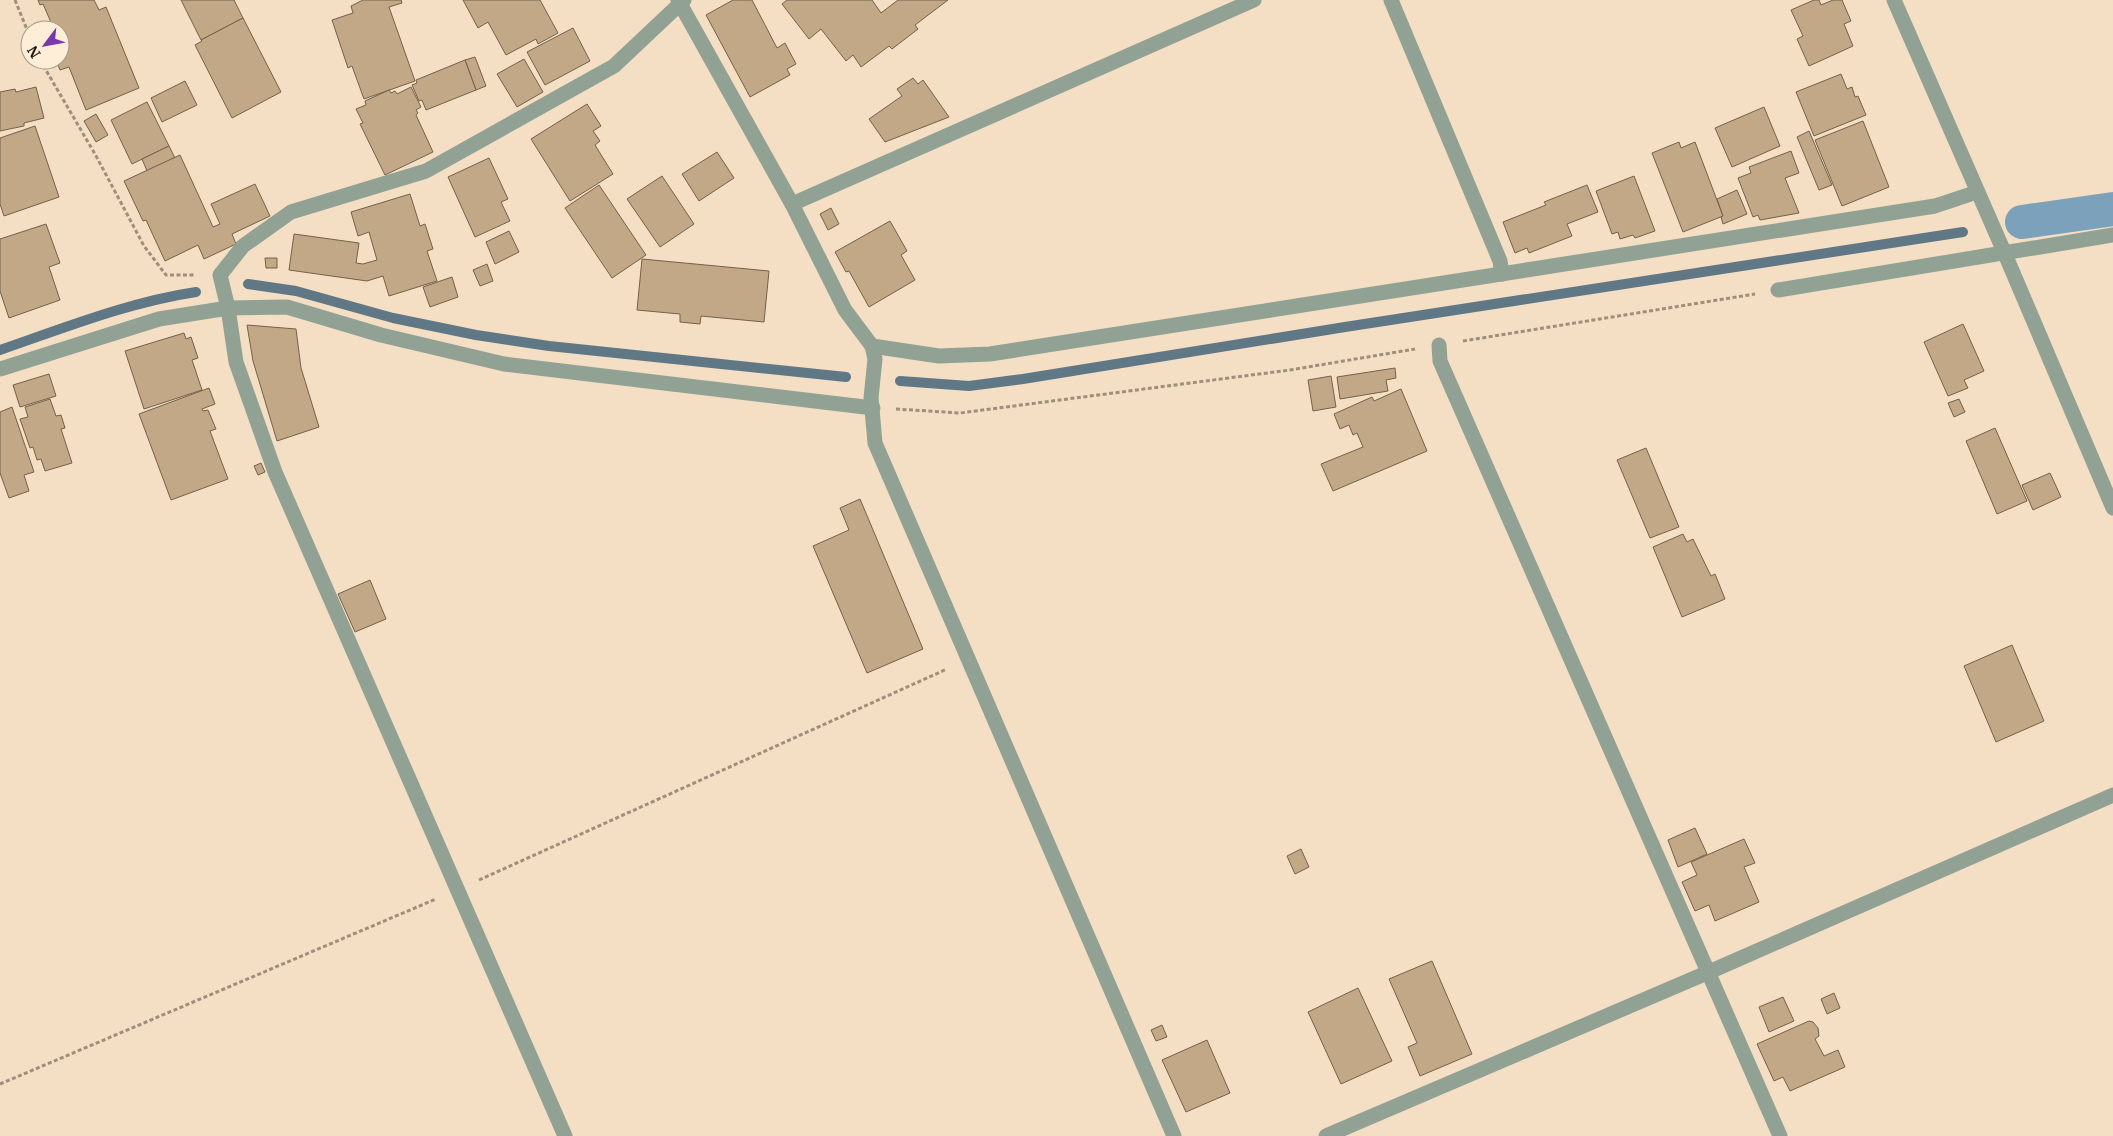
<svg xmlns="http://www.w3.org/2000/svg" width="2113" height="1136" font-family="Merriweather,serif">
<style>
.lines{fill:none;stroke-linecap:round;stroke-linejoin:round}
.stream{stroke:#607786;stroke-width:10}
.canal{stroke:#7ca1ba;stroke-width:34}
.building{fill:#c2a886;stroke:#736149}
.path{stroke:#9e8e7a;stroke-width:3;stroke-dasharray:4 2.5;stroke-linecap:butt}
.minor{stroke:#91a194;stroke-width:15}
</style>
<rect width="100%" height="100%" fill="#f4dfc4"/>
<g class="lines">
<g class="stream">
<path d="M248 284 296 291 393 318 476 335 549 346 846 377"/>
<path d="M0 350C64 328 129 302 196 292"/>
<path d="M900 381 969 386 1023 379 1345 327 1963 232"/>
</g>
<path class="canal" d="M2022 222 2113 209"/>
</g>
<g class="building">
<path d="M38 0H94L99 10 106 7 139 88 86 110 69 67 60 70 56 60H60V30H49L53 27 43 4 40 5Z"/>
<path d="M181 0H234L243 18 201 40Z"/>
<path d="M363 0H401L402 3 389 7 415 81 364 99 352 66 348 68 332 20 353 13 351 6Z"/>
<path d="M463 0H540L558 33 538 44 536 39 506 55 488 22 478 28Z"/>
<path d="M733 0H752L777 48 785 43 796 64 787 69 790 75 750 97 706 15Z"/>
<path d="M787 0H872L881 13 898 0H948L915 25 918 29 892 49 889 46 861 67 853 55 846 61 821 29 809 39 782 4Z"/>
<path d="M1814 0H1819L1821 5 1833 0H1842L1851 21 1844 24 1853 46 1809 66 1797 39 1803 36 1791 10Z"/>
<path d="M243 18 281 92 232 118 195 45 202 41 201 40Z"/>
<path d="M573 28 590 61 545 85 527 52Z"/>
<path d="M475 57 486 86 476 90 465 60Z"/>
<path d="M524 59 543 92 517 107 497 74Z"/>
<path d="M465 60 476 90 426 110 422 100 419 101 412 85 417 83 416 80Z"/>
<path d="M1841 74 1847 89 1852 87 1855 97 1858 96 1866 115 1814 136 1796 92Z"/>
<path d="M913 78 918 84 923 80 949 117 885 142 869 119 902 96 897 89Z"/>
<path d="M185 81 197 105 162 122 151 98Z"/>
<path d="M36 87 44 118 24 123V126L0 131V92L15 89 16 92Z"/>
<path d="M411 87 421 107 416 110 418 113 416 115 433 152 385 175 360 124 363 123 356 109 366 105 365 101 389 90 391 93 395 91 397 94Z"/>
<path d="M147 102 169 146 132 164 111 120Z"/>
<path d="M587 104 601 126 593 131 600 141 595 145 613 174 570 201 531 139Z"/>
<path d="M1764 107 1780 146 1732 167 1715 128Z"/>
<path d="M96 114 108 135 96 142 84 121Z"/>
<path d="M1863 121 1889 187 1842 206 1815 140Z"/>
<path d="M35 126 59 197 4 216 0 204V138Z"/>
<path d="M1809 131 1832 185 1819 190 1797 137Z"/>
<path d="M1679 142 1681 148 1695 142 1723 216 1683 232 1652 153Z"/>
<path d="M169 146 175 158 147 171 142 159Z"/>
<path d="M1791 151 1799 173 1785 178 1799 213 1760 220 1758 215 1753 217 1738 178 1751 173 1749 167Z"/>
<path d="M717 152 734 178 699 201 682 174Z"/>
<path d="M180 155 213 227 220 224 211 204 255 184 270 216 232 234 236 244 204 259 198 245 165 261 146 220 143 221 124 181Z"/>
<path d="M489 158 508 199 501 202 510 221 475 237 448 177Z"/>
<path d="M662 176 694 224 660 247 627 199Z"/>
<path d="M1634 176 1655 231 1635 238 1633 235 1620 239 1618 232 1612 234 1596 191Z"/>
<path d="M599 185 646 255 612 278 565 208Z"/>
<path d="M1587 185 1598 212 1567 224 1572 236 1529 253 1527 248 1515 253 1503 222 1546 205 1544 202Z"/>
<path d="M1737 190 1747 214 1723 224 1721 217 1723 216 1717 199Z"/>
<path d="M410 194 420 226 425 224 433 249 427 251 437 281 389 296 383 276 367 281 289 270 294 234 359 243 356 263 363 264 377 260 369 232 358 236 351 212Z"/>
<path d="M831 208 839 224 828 230 820 214Z"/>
<path d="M890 221 907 251 901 255 915 280 869 307 849 271 846 272 835 252Z"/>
<path d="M46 224 60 263 49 267 60 300 9 318 0 291V239Z"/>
<path d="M509 231 519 252 495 264 486 242Z"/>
<path d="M265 258H277V268H266Z"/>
<path d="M642 259 769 271 764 322 701 316 700 324 680 322V314L637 310Z"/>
<path d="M487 264 493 281 480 286 473 270Z"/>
<path d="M452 277 458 297 430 307 423 287Z"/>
<path d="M1963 324 1984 371 1964 380 1968 388 1948 396 1924 342Z"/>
<path d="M247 325 296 329 301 368 319 427 277 441 253 361Z"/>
<path d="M184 333 186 339 191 337 198 358 192 360 202 390 144 409 125 351Z"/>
<path d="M1395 368 1396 378 1386 380 1388 391 1340 399 1337 377Z"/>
<path d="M49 374 56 396 20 407 13 385Z"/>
<path d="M1331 376 1336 407 1313 411 1308 380Z"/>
<path d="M209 388 215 404 202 409 203 411 208 410 216 429 210 431 228 479 171 500 139 414Z"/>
<path d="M1401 389 1427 451 1333 491 1321 464 1363 447 1357 433 1353 435 1349 425 1340 429 1334 414 1372 397 1374 401Z"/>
<path d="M50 399 56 416 61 415 65 428 61 429 72 463 45 471 41 459 37 460 33 447 30 448 20 419 28 417 25 407Z"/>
<path d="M1959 399 1965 412 1954 417 1948 403Z"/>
<path d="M12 407 34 472 24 475 29 491 9 498 0 473V412Z"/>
<path d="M1995 428 2027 501 1997 514 1966 441Z"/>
<path d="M1646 448 1679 527 1650 538 1617 460Z"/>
<path d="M261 463 265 472 258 475 254 466Z"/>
<path d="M2050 473 2061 497 2033 510 2022 485Z"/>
<path d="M860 499 923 649 867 673 813 546 849 530 840 508Z"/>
<path d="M1683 534 1687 542 1693 539 1711 576 1715 574 1725 599 1682 617 1653 547Z"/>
<path d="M370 580 386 619 355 632 338 594Z"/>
<path d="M2012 645 2044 721 1996 742 1964 666Z"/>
<path d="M1695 828 1707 854 1678 867 1668 840Z"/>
<path d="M1744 839 1755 863 1744 867 1759 902 1715 921 1709 905 1695 911 1682 882 1697 875 1691 862Z"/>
<path d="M1301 849 1309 867 1295 874 1287 856Z"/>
<path d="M1432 961 1472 1054 1420 1076 1408 1047 1417 1043 1389 979Z"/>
<path d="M1358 988 1392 1061 1341 1084 1308 1012Z"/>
<path d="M1834 993 1840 1008 1827 1014 1821 999Z"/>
<path d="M1783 997 1794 1021 1769 1032 1759 1007Z"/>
<path d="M1809 1021 1813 1022 1818 1028 1819 1036 1815 1039 1824 1056 1838 1050 1845 1067 1790 1091 1783 1077 1774 1081 1757 1044Z"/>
<path d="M1162 1025 1167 1037 1156 1041 1151 1030Z"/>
<path d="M1207 1040 1230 1093 1186 1112 1162 1060Z"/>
</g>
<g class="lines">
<g class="path">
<path d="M15 0 30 37"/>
<path d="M40 60 95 154 144 246 166 275H195"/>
<path d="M1463 341 1755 294"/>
<path d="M896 409 960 413 1290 370 1415 349"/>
<path d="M479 880 947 669"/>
<path d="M0 1084 436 899"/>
</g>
<g class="minor">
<path d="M678 0 792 204 845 310 872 346 939 356 990 354 1935 206 1977 192"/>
<path d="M1391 0 1500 261 1502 274"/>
<path d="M1894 0 2005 254 2113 508"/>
<path d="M792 204 1254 0"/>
<path d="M1778 290 2113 235"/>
<path d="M1439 345 1440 361 1780 1136"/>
<path d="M872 346 875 359 871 398 875 443 1174 1136"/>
<path d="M0 369 159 319 228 308 287 307 381 335 504 364 873 408"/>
<path d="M565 1136 275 472 236 362 228 308 220 275 243 246 291 212 426 171 614 66 684 0"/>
<path d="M1326 1136 1709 972 2113 795"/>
</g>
</g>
<g transform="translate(45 45) rotate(238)"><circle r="24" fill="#feedd7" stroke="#a49786"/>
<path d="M0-4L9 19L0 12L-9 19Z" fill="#7638ae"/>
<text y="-8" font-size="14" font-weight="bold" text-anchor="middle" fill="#1e160d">N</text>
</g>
</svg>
